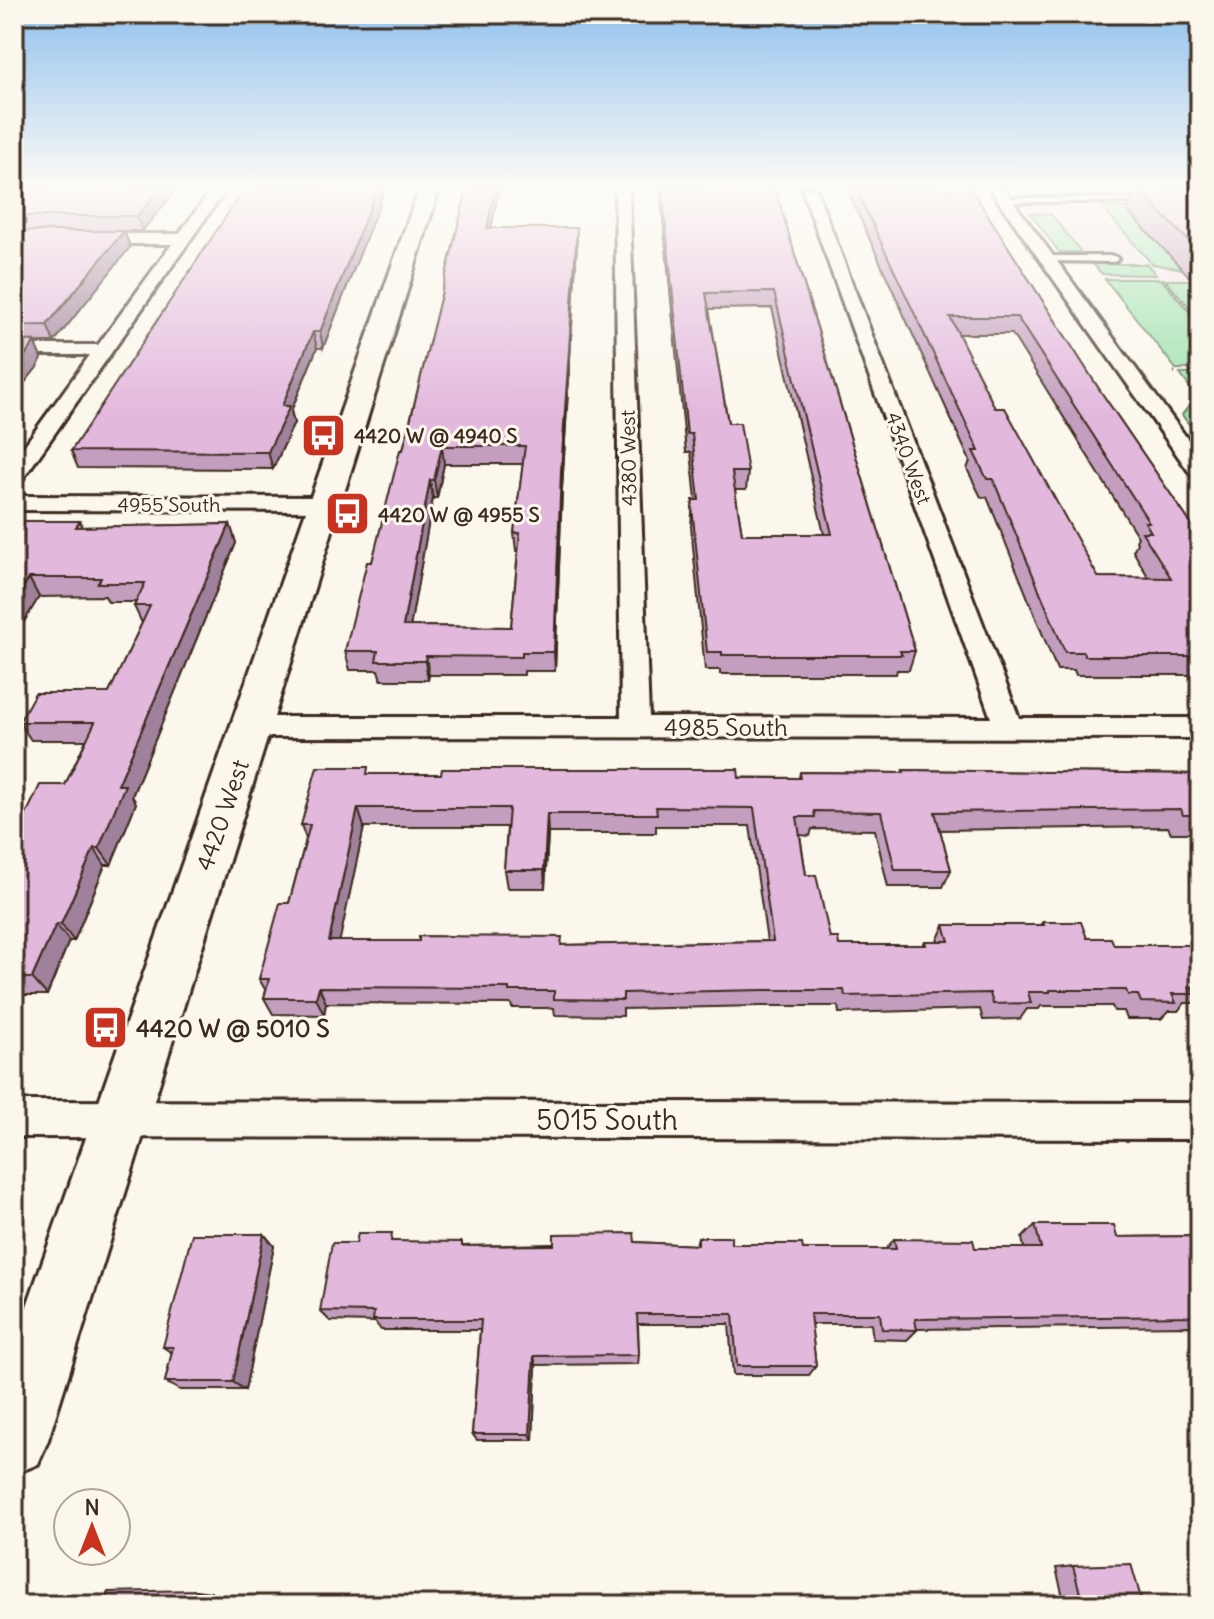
<svg xmlns="http://www.w3.org/2000/svg" width="1214" height="1619" font-family="Delius,sans-serif">
<style>
.built{fill:#f4e4e8}
.green{fill:#9de1ad;stroke:#6c8666;stroke-width:2}
.lines{fill:none;stroke-linecap:round;stroke-linejoin:round}
.lane-casing{stroke:#3b2a1e;stroke-width:6}
.street-casing{stroke:#3b2a1e;stroke-width:6}
.secondary-casing{stroke:#3b2a1e;stroke-width:6}
.path{stroke:#3b2a1e;stroke-width:3;stroke-dasharray:1 3;stroke-linecap:butt}
.lane{fill:#fbf7ec;fill-rule:evenodd}
.street{fill:#fbf7ec;fill-rule:evenodd}
.secondary{fill:#fbf7ec;fill-rule:evenodd}
.wall{fill:#c39ebe;stroke:#3b2a1e;stroke-width:2;fill-rule:evenodd}
.shaded-wall{fill:#9f819b;stroke:#3b2a1e;stroke-width:2}
.building{fill:#e3b8dd;stroke:#3b2a1e;stroke-width:2;fill-rule:evenodd}
.labels{text-anchor:middle;dominant-baseline:central;stroke-width:6;stroke-linejoin:round;paint-order:stroke}
.far-poi-label{font-size:20px;font-weight:bold;fill:#3b2a1e;stroke:#fbf7ec;text-anchor:start}
.far-street-label{font-size:20px;fill:#3b2a1e;stroke:#fbf7ec}
.street-label{font-size:24px;fill:#3b2a1e;stroke:#fbf7ec}
.poi-label{font-size:24px;font-weight:bold;fill:#3b2a1e;stroke:#fbf7ec;text-anchor:start}
.near-street-label{font-size:28px;fill:#3b2a1e;stroke:#fbf7ec}
</style>
<rect width="100%" height="100%" fill="#fbf7ec"/>
<filter id="ink" filterUnits="userSpaceOnUse"><feTurbulence type="fractalNoise" baseFrequency=".0125" numOctaves="2"/><feDisplacementMap in="SourceGraphic" scale="16" xChannelSelector="R" yChannelSelector="G"/><feConvolveMatrix kernelMatrix="1 2 1 2 8 2 1 2 1" color-interpolation-filters="sRGB"/></filter>
<g filter="url(#ink)">
<path class="built" d="M1012 189H1200V415L1182 413 1194 403 1196 396 1093 264 1059 252Z"/>
<g class="green">
<path d="M1101 206 1126 208 1183 269 1152 264Z"/>
<path d="M1030 213 1051 214 1081 252H1059Z"/>
<path d="M1093 264H1147L1156 275 1102 274Z"/>
<path d="M1105 279H1161L1200 324V369H1176Z"/>
<path d="M1165 280H1192L1200 288V319Z"/>
<path d="M1180 374H1200V439L1182 415 1196 396Z"/>
</g>
<g class="lines">
<defs>
<g id="lane">
<path d="M1169 189H1177L1182 195 1172 202H1005L1001 200 1005 198H1170L1174 195Z"/>
<path d="M1047 256H1114L1118 259 1114 262 1044 261 1043 259Z"/>
</g>
<g id="street">
<path d="M212 189H226L22 480 14 481V460L90 355H14V345H98L172 244H14V234H179Z"/>
<path d="M615 189H629L649 717 991 718 802 189H816L1019 718H1200V738L251 737 241 734 237 727 241 720 251 717H621Z"/>
<path d="M990 189H1004L1200 456V477L1192 476Z"/>
<path d="M14 496 325 497 336 504 325 511 14 510Z"/>
<path d="M14 1101 1200 1103V1139L14 1137Z"/>
</g>
<path id="secondary" d="M419 189H439L48 1440 38 1464 14 1474V1343Z"/>
</defs>
<use href="#lane" class="lane-casing"/>
<use href="#street" class="street-casing"/>
<use href="#secondary" class="secondary-casing"/>
<g class="path">
<path d="M1163 279 1200 322"/>
<path d="M1174 372H1178"/>
</g>
<use href="#lane" class="lane"/>
<use href="#street" class="street"/>
<use href="#secondary" class="secondary"/>
</g>
<g class="wall">
<path d="M14 189H177L142 231H80H124L130 247 54 342H34L41 358 38 366 14 396Z"/>
<path d="M385 189 323 348H317L291 411 294 423 273 469 78 468 71 451Z"/>
<path d="M467 189H499L491 228H577V244L562 489 555 671H524V675H429L428 680H381L378 670H350L345 651 372 562 403 450ZM444 464H523L514 533 516 551H518L511 627 410 626 433 498H437Z"/>
<path d="M660 189H775L915 651 909 670H897L896 674H720V670H705L691 526 693 500H696L691 452H686ZM772 308 824 534H742L735 490H746L748 472 728 423 709 309Z"/>
<path d="M847 189H971L1101 392 1200 537V675H1076L1074 670H1057L987 497H981L967 469 970 461ZM958 334H1012L1138 537 1136 541 1137 543 1133 551 1149 578 1098 577 995 408Z"/>
<path d="M1135 189H1200V288L1127 210Z"/>
<path d="M80 521 83 527 230 524 236 543 132 796 136 803 111 865H105L74 941H69L47 995H14V840L65 785 86 740H31L19 722 109 693 142 623 134 606 136 602H108L105 596 39 597 14 638V535Z"/>
<path d="M903 770 1200 774V833H1171L1168 827 940 830 951 870 943 887H888L875 830 812 829 810 836 800 835 806 875 830 938 839 945H923L925 941H937L944 925H1041L1043 922 1087 938 1114 945H1198L1200 943V1003H1185L1178 1011H1169L1161 1019H1127L1124 1011H1114L1112 1006H1041L1039 1009H1027L1020 1019 983 1020 980 1009 839 1013 838 1006H759L623 1009V1016L555 1015 554 1008H512L511 1004 326 1003 324 1015 273 1014 264 998 266 991 259 979 289 903 306 839 301 825 370 774 799 778 800 772 902 773ZM656 826H750L767 941 562 945 339 941 364 827H507L504 870 507 888H545L548 833H656Z"/>
<path d="M1035 1225 1117 1237 1200 1236V1350L1191 1326 917 1329V1330L907 1340 873 1339 871 1324H811L816 1366 809 1375H733L729 1324H638L639 1355 638 1364 536 1365 533 1440H477L472 1434 480 1330H381L375 1322 330 1321 320 1311 356 1243 397 1241 464 1246 635 1242 696 1245 698 1237 731 1244 803 1249H886L894 1239 975 1248H1024L1022 1238Z"/>
<path d="M264 1234 274 1246 245 1390H180L165 1382 172 1353 163 1347Z"/>
<path d="M1073 1566 1143 1605H1065L1056 1568Z"/>
</g>
<g class="shaded-wall">
<path d="M160 189H177L142 231 137 216Z"/>
<path d="M377 189H385L323 348 320 332Z"/>
<path d="M495 189H499L488 244 487 228Z"/>
<path d="M577 228V244L562 489 555 671 554 652 561 471Z"/>
<path d="M124 231 130 247 54 342 47 325Z"/>
<path d="M313 332 317 348 291 411 294 423 273 469 268 452 282 406Z"/>
<path d="M34 341 41 358 38 366 14 396V369Z"/>
<path d="M442 446 444 464 437 498 434 480Z"/>
<path d="M430 480 433 498 407 645 403 626Z"/>
<path d="M230 524 236 543 132 796 136 803 111 865 99 848 118 785Z"/>
<path d="M29 578 39 597 14 638V602Z"/>
<path d="M426 656 429 675 428 680 425 661Z"/>
<path d="M358 808 364 827 336 958 329 941Z"/>
<path d="M547 814 548 833 545 888 544 870Z"/>
<path d="M94 848 105 865 74 941 61 924Z"/>
<path d="M56 924 69 941 47 995 32 978Z"/>
<path d="M319 987 326 1003 324 1015 316 998Z"/>
<path d="M264 1234 274 1246 245 1390 233 1382Z"/>
<path d="M534 1356 536 1365 533 1440 530 1434Z"/>
<path d="M196 1590 211 1592 209 1605H193Z"/>
</g>
<g class="building">
<path d="M14 189H160L137 216H14Z"/>
<path d="M244 189H377L320 332H313L282 406H290L268 452 71 451Z"/>
<path d="M467 189H495L487 228H577L561 471 554 652H522V657L426 656 425 661H376L378 651H345L367 562H372L400 450H403ZM442 446H525L514 533H520L511 627 403 626 430 480H434Z"/>
<path d="M662 189H775L915 651H900L902 655H722V652H707L692 507 693 500H699L692 434H687ZM774 292 832 534H742L732 472H748L740 423H728L706 293Z"/>
<path d="M856 189H971L1101 392 1200 537V656H1085L1083 652H1065L993 479H987L973 451H979ZM950 317H1017L1149 522H1145L1151 532H1142L1171 578 1098 577 1005 408H995Z"/>
<path d="M1138 189H1200V253Z"/>
<path d="M14 231H124L47 325 14 326Z"/>
<path d="M14 340 34 341 31 348 14 369Z"/>
<path d="M24 521H80L76 527 230 524 118 785H125L99 848H94L61 924H56L32 978H14V840L40 785H65L95 722H19L35 693H109L150 606H134L145 583H98L101 578H29L14 602V535Z"/>
<path d="M317 767H368L367 774H441L442 769H738L739 778H800V772L904 773 903 770 1200 774V815H1183L1181 809 935 812 951 870H895L881 812 814 811 815 817H797L806 875H816L830 938H838L839 945H926L925 941H949L944 925H1044L1043 922H1081L1087 938H1111L1114 945H1200V987H1190L1194 994H1172L1176 1003 1141 1002 1138 995H1128L1126 990H1050V992H1028L1031 1003 993 1004 990 993 845 996 844 990H763L623 993V1000L554 999V991H509V988L319 987 316 998H264L269 979H259L280 903H289L310 825H301ZM656 807 754 808 773 941 561 945 562 937 419 936V941H329L358 808H509L504 870H544L547 814H657Z"/>
<path d="M1035 1225H1114L1117 1237 1200 1236V1316L915 1319 917 1330 882 1329 880 1314H810L816 1366H737L733 1314H637L639 1355 534 1356 530 1434H472L481 1320H373L374 1312 320 1311 332 1243H356L358 1233H392L391 1241 462 1242V1246L554 1245V1234L634 1233 635 1242 698 1245V1237H731V1244H802L803 1249H896L894 1239 973 1240 975 1248H1041Z"/>
<path d="M192 1234H264L233 1382H165L173 1347H163Z"/>
<path d="M1131 1564 1143 1605H1083L1073 1566Z"/>
<path d="M196 1590 193 1605H104L108 1592Z"/>
</g>
</g>
<linearGradient id="sky" x2="0" y2="1"><stop stop-color="#91c1ee"/><stop offset="0.45" stop-color="#fdfbf6"/><stop offset="1" stop-color="#fdfbf6" stop-opacity="0"/></linearGradient>
<rect width="1214" height="416" fill="url(#sky)"/>
<defs>
<symbol id="bus-square" viewBox="-11 -11 22 22"><rect x="-9" y="-9" width="18" height="18" rx="4" fill="#c8321e" stroke="#fbf7ec"/><path d="M-5-6H5V4H4V6H2V4H-2V6H-4V4H-5ZM-3.5-4V0h7V-4ZM-3.5 1.2v1.5H-2V1.2ZM2 1.2v1.5H3.5V1.2Z" fill="#fff"/></symbol>
</defs>
<g fill-rule="evenodd">
<use href="#bus-square" x="298" y="410" width="51" height="51"/>
<use href="#bus-square" x="322" y="488" width="51" height="51"/>
<use href="#bus-square" x="80" y="1002" width="51" height="51"/>
</g>
<g class="labels">
<g class="far-poi-label">
<text x="354" y="435">4420 W @ 4940 S</text>
<text x="378" y="514">4420 W @ 4955 S</text>
</g>
<g class="far-street-label">
<text transform="translate(628 458) rotate(-91)">4380 West</text>
<text transform="translate(909 458) rotate(70)">4340 West</text>
<text x="169" y="504">4955 South</text>
</g>
<g class="street-label">
<text x="726" y="727">4985 South</text>
<text transform="translate(222 815) rotate(-71)">4420 West</text>
</g>
<g class="poi-label">
<text x="136" y="1028">4420 W @ 5010 S</text>
</g>
<g class="near-street-label">
<text x="607" y="1120">5015 South</text>
</g>
</g>
<rect width="1214" height="1619" fill="none" stroke="#fbf7ec" stroke-width="48"/>
<rect x="24" y="24" width="1166" height="1571" fill="none" stroke="#3b2a1e" stroke-width="3" filter="url(#ink)"/>
<g transform="translate(92 1527)"><circle r="38" fill="#fbf7ec" stroke="#aea59a" stroke-width="2"/>
<path d="M0-6L14 30L0 20L-14 30Z" fill="#c8321e"/>
<text y="-12" font-size="22" font-weight="bold" text-anchor="middle" fill="#3b2a1e">N</text>
</g>
</svg>
